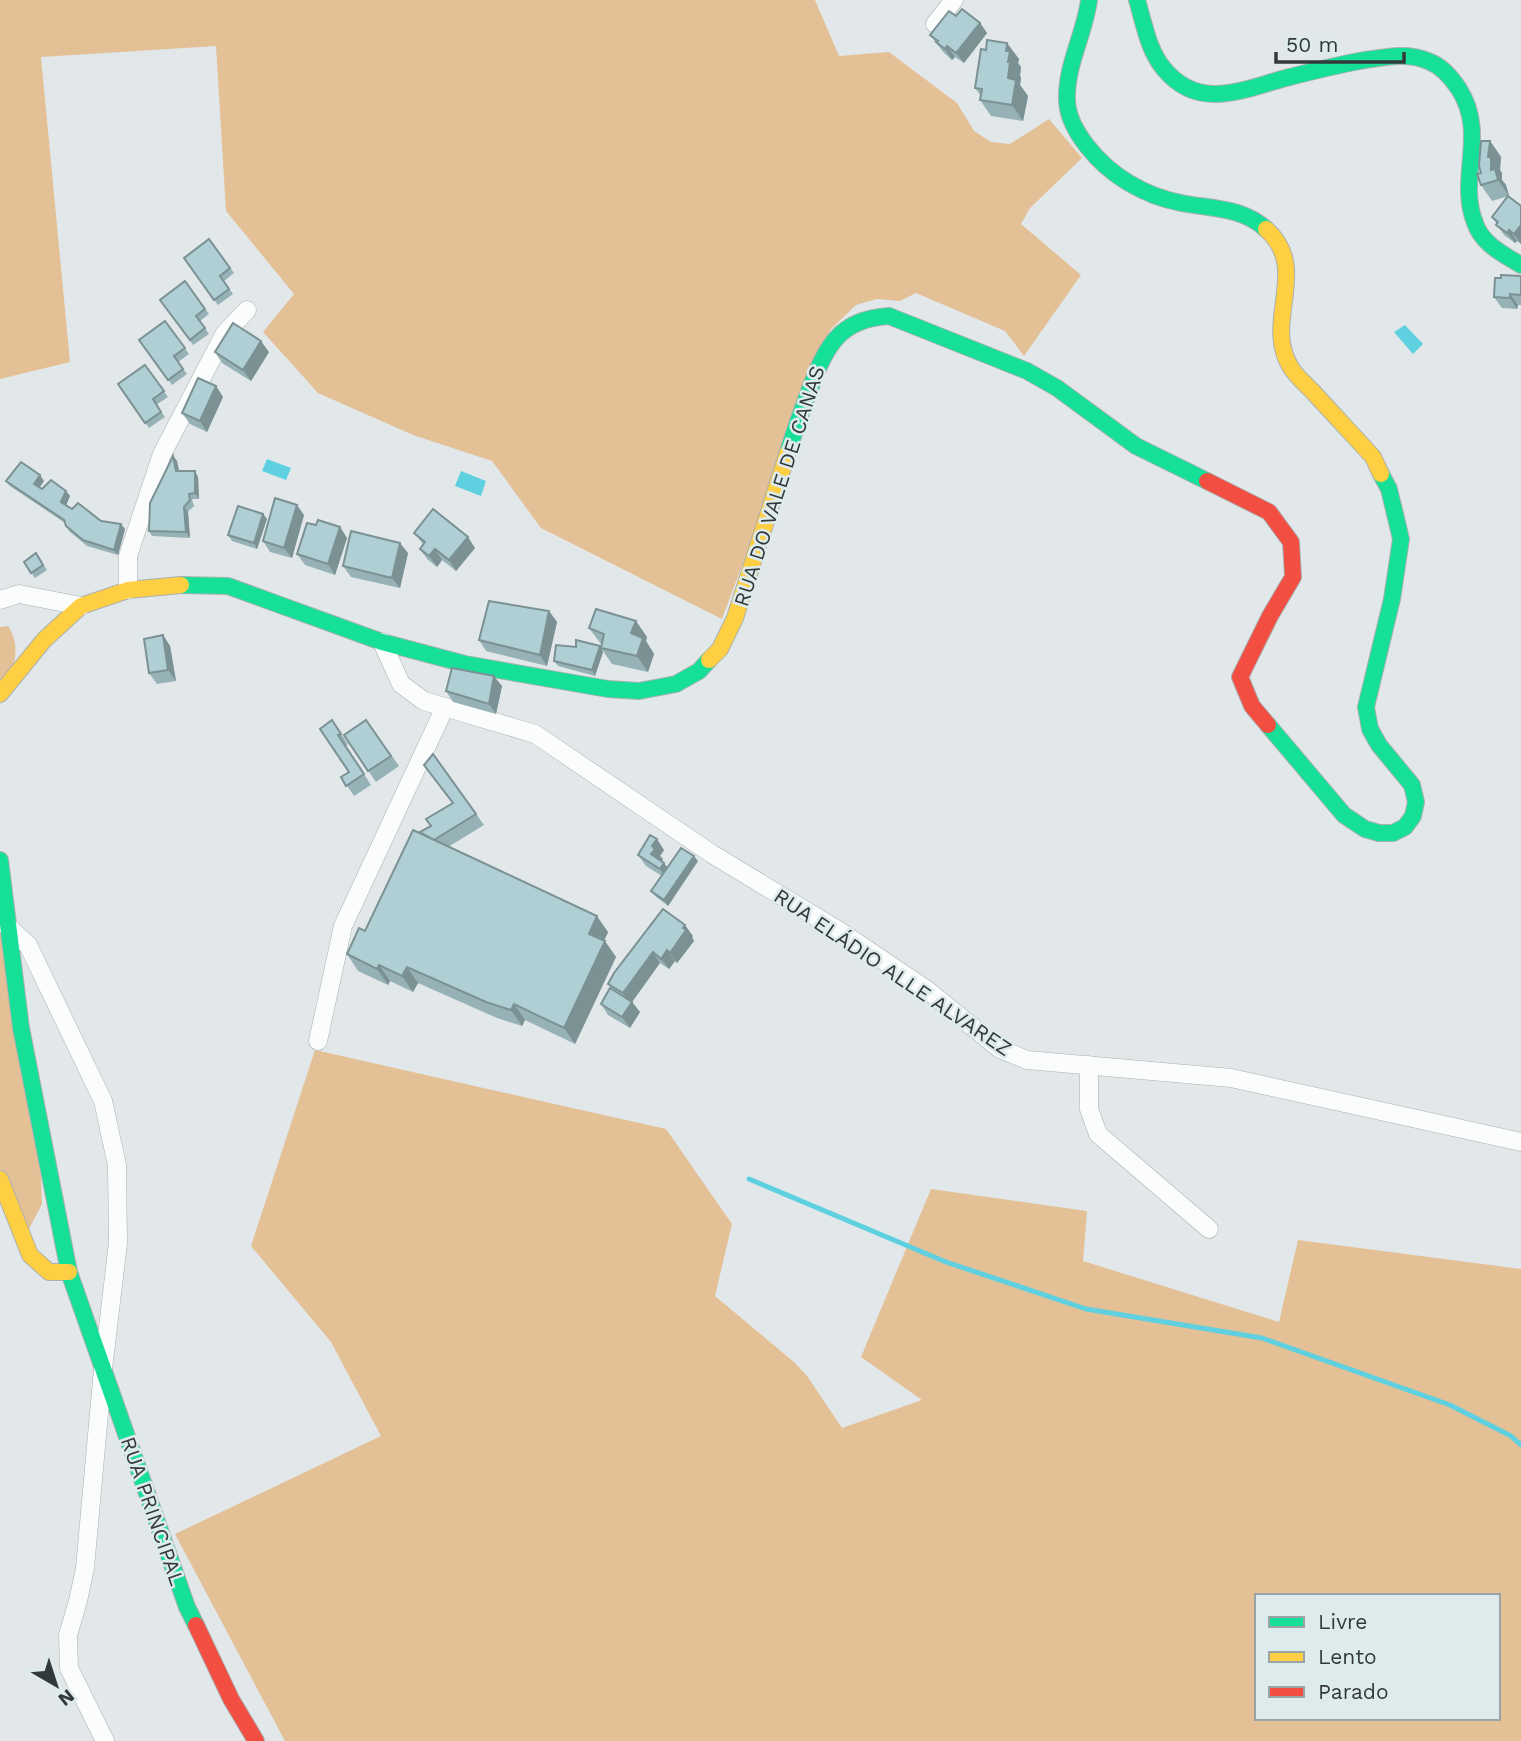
<svg xmlns="http://www.w3.org/2000/svg" width="1521" height="1741" font-family="'Work Sans',sans-serif">
<style>
.forest{fill:#e3c096;fill-rule:evenodd}
.water{fill:#5ed0df}
.lines{fill:none;stroke-linecap:round;stroke-linejoin:round}
.stream{stroke:#5ed0df;stroke-width:5}
.street-casing{stroke:#abb0b1;stroke-width:19}
.fast-casing{stroke:#abb0b1;stroke-width:18}
.slow-casing{stroke:#abb0b1;stroke-width:18}
.jam-casing{stroke:#abb0b1;stroke-width:18}
.street{stroke:#fbfcfc;stroke-width:18}
.fast{stroke:#16e098;stroke-width:16}
.slow{stroke:#ffcf43;stroke-width:16}
.jam{stroke:#f24e42;stroke-width:16}
.wall{fill:#97b2b6}
.shaded-wall{fill:#7b9194}
.building{fill:#b0cfd4;stroke:#7b9194;stroke-width:2}
.labels{text-anchor:middle;dominant-baseline:central;stroke-width:5;stroke-linejoin:round;paint-order:stroke}
.street-label{font-size:21px;fill:#333839;stroke:#deebed}
</style>
<rect width="100%" height="100%" fill="#e2e8ea"/>
<g class="forest">
<path d="M0 0H815L839 56 889 52 957 103 974 131 991 142 1010 144 1049 119 1082 158 1030 208 1021 224 1081 275 1024 356 1005 331 916 293 900 301 877 299 856 305 830 330 722 619 541 528 492 461 413 435 318 393 263 332 294 294 226 211 216 46 41 57 70 362 0 379Z"/>
<path d="M8 626C25 651 9 678 0 705V627Z"/>
<path d="M0 918 41 1176 42 1204 29 1229 0 1179Z"/>
<path d="M315 1050 666 1129 732 1224 715 1296 795 1363 807 1376 842 1428 922 1400 861 1357 931 1189 1087 1211 1083 1261 1279 1322 1298 1240 1521 1269V1741H285L175 1534 381 1436 331 1342 251 1246ZM1257 1596H1498V1718H1257Z"/>
</g>
<g class="water">
<path d="M1405 325 1423 344 1413 354 1394 332Z"/>
<path d="M267 459 291 468 286 480 262 471Z"/>
<path d="M461 471 486 481 481 496 455 486Z"/>
</g>
<g class="lines">
<path class="stream" d="M749 1179 946 1262 1086 1309 1262 1338 1450 1405 1511 1436 1521 1445"/>
<defs>
<g id="street">
<path d="M935 24 954 0"/>
<path d="M128 590V556L162 454 225 333 247 310"/>
<path d="M0 600 19 594 81 606"/>
<path d="M382 642 401 684 424 701 535 734 712 854 841 932 927 990 1000 1049 1027 1060 1231 1078 1521 1142"/>
<path d="M7 926 28 945 103 1101 117 1165 118 1243 103 1369 85 1568 78 1601 68 1635 69 1668 105 1741"/>
<path d="M318 1041 343 926 445 707"/>
<path d="M1089 1065V1109L1098 1134 1209 1229"/>
</g>
<g id="fast">
<path d="M1089 0C1085 33 1066 65 1067 99 1067 117 1076 132 1087 146 1110 176 1145 196 1181 203 1212 209 1242 207 1266 229"/>
<path d="M1137 0C1144 23 1148 50 1164 69 1198 110 1240 91 1282 79 1309 72 1337 65 1365 60 1385 57 1408 52 1428 61 1442 66 1451 77 1459 89 1488 135 1457 177 1475 223 1482 244 1503 254 1521 265"/>
<path d="M788 452C794 432 801 413 808 394 825 350 836 319 889 316L1027 371 1057 388 1136 446 1207 481"/>
<path d="M181 585 228 586 382 642 465 664 608 689 639 691 676 684 699 671 709 660"/>
<path d="M1268 725 1344 815 1365 829 1379 833H1393L1405 827 1413 816 1416 802 1412 785 1379 745 1370 729 1366 707 1392 599 1401 539 1389 489 1381 474"/>
<path d="M0 860 21 1028 69 1272 187 1607 196 1625"/>
</g>
<g id="slow">
<path d="M1266 229C1311 269 1263 321 1290 366 1295 376 1307 385 1315 394 1334 415 1354 436 1373 457L1381 474"/>
<path d="M709 660 720 649 735 618 788 452"/>
<path d="M0 694 44 640 81 606 128 590 181 585"/>
<path d="M0 1179 30 1255 49 1272H69"/>
</g>
<g id="jam">
<path d="M1207 481 1269 512 1291 542 1293 577 1270 616 1240 677 1252 706 1268 725"/>
<path d="M196 1625 231 1699 256 1741"/>
</g>
</defs>
<use href="#street" class="street-casing"/>
<use href="#fast" class="fast-casing"/>
<use href="#slow" class="slow-casing"/>
<use href="#jam" class="jam-casing"/>
<use href="#street" class="street"/>
<use href="#fast" class="fast"/>
<use href="#slow" class="slow"/>
<use href="#jam" class="jam"/>
</g>
<g class="wall">
<path d="M956 16 980 23 987 33 964 63 955 57 952 60 944 53 930 35Z"/>
<path d="M1007 43 1019 59 1018 63 1021 67 1020 76 1021 78 1020 85 1028 96 1023 121 991 116 980 100 981 96 975 88 986 50Z"/>
<path d="M1490 141 1501 157 1500 170 1502 173V180L1506 185 1509 196 1492 201 1481 185V173Z"/>
<path d="M1521 206V244L1517 241 1515 243 1504 235 1492 217Z"/>
<path d="M209 239 234 273 224 281 233 294 218 305 184 258Z"/>
<path d="M1521 276V305H1518L1517 309 1502 308 1494 297 1501 278Z"/>
<path d="M185 281 209 314 200 321 209 334 193 345 160 300Z"/>
<path d="M165 321 189 354 178 362 187 374 172 385 139 340Z"/>
<path d="M215 352H269L251 381 222 363Z"/>
<path d="M145 365 168 397 156 405 165 417 149 428 118 384Z"/>
<path d="M216 386 223 397 207 432 190 424 182 413Z"/>
<path d="M173 456 177 461 179 471 198 477 199 499H192L194 506 188 512 190 538 152 536 149 531Z"/>
<path d="M6 481H44L39 488 42 489 66 491 70 496 66 505 72 509 125 529 118 555 87 546 69 531 65 523 10 486Z"/>
<path d="M263 514 267 519 257 549 232 541 228 535Z"/>
<path d="M304 515 292 558 270 552 263 541Z"/>
<path d="M316 525 340 527 347 538 335 575 305 565 297 554Z"/>
<path d="M414 533 475 548 456 571 442 560 437 567 427 559 420 549 423 544Z"/>
<path d="M36 553 47 570 35 578 24 562Z"/>
<path d="M408 553 400 588 351 577 343 566Z"/>
<path d="M549 611 557 622 547 666 486 651 479 640Z"/>
<path d="M589 628 647 637 646 641 654 654 648 672 612 664 601 648V644Z"/>
<path d="M163 635 170 646 176 681 157 684 149 673Z"/>
<path d="M600 646 603 652 595 676 558 666 554 661 576 647Z"/>
<path d="M502 686 496 714 453 702 446 691Z"/>
<path d="M332 720 348 744 346 746 371 785 354 796 341 777 349 772Z"/>
<path d="M366 720 399 766 376 782 344 735Z"/>
<path d="M433 754 484 825 448 847 608 932 604 941 616 957 575 1044 525 1020 522 1026 497 1018 418 983 413 992 390 981 388 985 358 971 347 954 365 931 422 835 420 832 431 826 452 803Z"/>
<path d="M664 850 660 856 663 859 662 861 668 868 698 861 668 906 655 896 651 891 662 876 646 866 638 855Z"/>
<path d="M663 909 693 936 692 937 694 941 677 963 675 961 669 969 660 963 632 1002 640 1012 630 1028 608 1015 601 1004 613 990 608 984Z"/>
</g>
<g class="shaded-wall">
<path d="M980 23 987 33 964 63 956 53Z"/>
<path d="M1007 43 1019 59 1018 63 1021 67 1020 76 1021 78 1020 85 1028 96 1023 121 1012 105 1008 78V62L1006 51Z"/>
<path d="M947 46 955 57 952 60 945 49Z"/>
<path d="M1490 141 1501 157 1500 170 1502 173V180L1506 185 1509 196 1491 170 1488 157Z"/>
<path d="M1521 225V244L1514 234Z"/>
<path d="M1509 230 1517 241 1515 243 1507 233Z"/>
<path d="M1510 294 1518 305 1517 309 1510 298Z"/>
<path d="M261 341 269 352 251 381 243 370Z"/>
<path d="M216 386 223 397 207 432 200 421Z"/>
<path d="M173 456 177 461 180 476 176 471Z"/>
<path d="M195 471 198 477 199 499 195 493Z"/>
<path d="M40 475 44 481 38 490 34 484Z"/>
<path d="M66 491 70 496 65 508 61 502Z"/>
<path d="M297 505 304 515 292 558 284 548Z"/>
<path d="M184 507 188 512 190 538 186 532Z"/>
<path d="M263 514 267 519 257 549 254 543Z"/>
<path d="M121 524 125 529 118 555 114 550Z"/>
<path d="M340 527 347 538 335 575 328 564Z"/>
<path d="M468 537 475 548 456 571 449 560Z"/>
<path d="M400 543 408 553 400 588 392 578Z"/>
<path d="M435 549 442 560 437 567 429 556Z"/>
<path d="M549 611 557 622 547 666 540 655Z"/>
<path d="M636 621 647 637 646 641 654 654 648 672 637 656 631 633Z"/>
<path d="M163 635 170 646 176 681 168 670Z"/>
<path d="M600 646 603 652 595 676 592 670Z"/>
<path d="M494 676 502 686 496 714 489 704Z"/>
<path d="M657 839 664 850 660 856 663 859 659 865 651 854 652 846Z"/>
<path d="M694 856 698 861 668 906 664 900Z"/>
<path d="M664 863 672 874 668 880 660 869Z"/>
<path d="M597 916 608 932 600 950 589 934Z"/>
<path d="M685 925 693 936 692 937 694 941 677 963 670 953Z"/>
<path d="M605 941 616 957 575 1044 564 1028Z"/>
<path d="M667 950 675 961 669 969 661 959Z"/>
<path d="M653 952 660 963 632 1002 640 1012 630 1028 622 1017 630 1004 623 993Z"/>
<path d="M379 965 390 981 388 985 377 969Z"/>
<path d="M407 967 418 983 413 992 402 976Z"/>
<path d="M514 1004 525 1020 522 1026 511 1010Z"/>
</g>
<g class="building">
<path d="M962 9 980 23 956 53 947 46 945 49 936 42 938 41 930 35 949 11 956 16Z"/>
<path d="M987 40 1007 43 1006 51H1010L1008 62H1010L1008 78 1016 80 1012 105 980 100 982 89 975 88 981 49 986 50Z"/>
<path d="M1481 141H1490L1488 157H1491V170L1495 169 1498 180 1481 185 1477 174 1481 173 1479 166Z"/>
<path d="M1508 196 1521 206V225L1514 234 1509 230 1507 233 1496 225 1498 222 1492 217Z"/>
<path d="M209 239 230 268 220 276 229 289 214 300 184 258Z"/>
<path d="M1501 275 1521 276V295L1510 294V298L1494 297 1495 278H1501Z"/>
<path d="M185 281 205 309 196 316 205 328 190 340 160 300Z"/>
<path d="M165 321 185 348 174 356 183 369 168 380 139 340Z"/>
<path d="M233 323 261 341 243 370 215 352Z"/>
<path d="M145 365 164 391 153 399 161 412 145 423 118 384Z"/>
<path d="M198 378 216 386 200 421 182 413Z"/>
<path d="M173 456 176 471H195V493L189 494 190 500 184 507 186 532 149 531 150 503Z"/>
<path d="M21 462 40 475 34 484 42 489 51 480 66 491 61 502 72 509 78 503 101 521 121 524 114 550 83 540 66 526 64 520 6 481Z"/>
<path d="M275 498 297 505 284 548 263 541Z"/>
<path d="M238 506 263 514 254 543 228 535Z"/>
<path d="M433 509 468 537 449 560 435 549 429 556 420 549 425 542 414 533Z"/>
<path d="M318 520 340 527 328 564 297 554 307 523 316 525Z"/>
<path d="M351 531 400 543 392 578 343 566Z"/>
<path d="M36 553 43 565 31 573 24 562Z"/>
<path d="M489 601 549 611 540 655 479 640Z"/>
<path d="M596 609 636 621 631 633 643 638 637 656 601 648 604 634 589 628Z"/>
<path d="M163 635 168 670 149 673 144 639Z"/>
<path d="M576 640 600 646 592 670 554 661 556 645 576 647Z"/>
<path d="M452 668 494 676 489 704 446 691Z"/>
<path d="M332 720 341 734 338 735 364 774 346 786 341 777 349 772 320 729Z"/>
<path d="M366 720 391 756 368 771 344 735Z"/>
<path d="M433 754 476 814 434 840 420 832 431 826 426 819 453 803 424 765Z"/>
<path d="M413 830 597 916 589 934 605 941 564 1028 514 1004 511 1010 486 1002 407 967 402 976 379 965 377 969 347 954 359 928 365 931Z"/>
<path d="M650 835 657 839 652 846 655 849 651 854 664 863 660 869 638 855Z"/>
<path d="M681 848 694 856 664 900 651 891Z"/>
<path d="M663 909 685 925 683 928 686 930 670 953 667 950 661 959 653 952 623 993 608 984 614 973Z"/>
<path d="M610 988 632 1002 622 1017 601 1004Z"/>
</g>
<g class="labels">
<g class="street-label">
<text transform="translate(779 486) rotate(-72)">RUA DO VALE DE CANAS</text>
<text transform="translate(893 972) rotate(34)">RUA ELÁDIO ALLE ALVAREZ</text>
<text transform="translate(153 1511) rotate(71)">RUA PRINCIPAL</text>
</g>
</g>
<rect x="1255" y="1594" width="245" height="126" fill="#deebed" stroke="#9aa3a5" stroke-width="2"/>
<rect x="1269" y="1617" width="35" height="10" fill="#16e098" stroke="#9aa3a5" stroke-width="2"/>
<text x="1318" y="1629" font-size="21" fill="#333839">Livre</text>
<rect x="1269" y="1652" width="35" height="10" fill="#ffcf43" stroke="#9aa3a5" stroke-width="2"/>
<text x="1318" y="1664" font-size="21" fill="#333839">Lento</text>
<rect x="1269" y="1687" width="35" height="10" fill="#f24e42" stroke="#9aa3a5" stroke-width="2"/>
<text x="1318" y="1699" font-size="21" fill="#333839">Parado</text>
<g transform="translate(56 1685) rotate(141)" stroke="#deebed" stroke-width="5" paint-order="stroke">
<path d="M0-5L12 26L0 18L-12 26Z" fill="#333839"/>
<text y="-10" font-size="19" font-weight="bold" text-anchor="middle" fill="#333839">N</text>
</g>
<path d="M1276 52v10h128v-10" fill="none" stroke="#333839" stroke-width="3.5"/>
<text x="1286" y="52" font-size="21" fill="#333839" stroke="#deebed" stroke-width="5" paint-order="stroke">50 m</text>
</svg>
